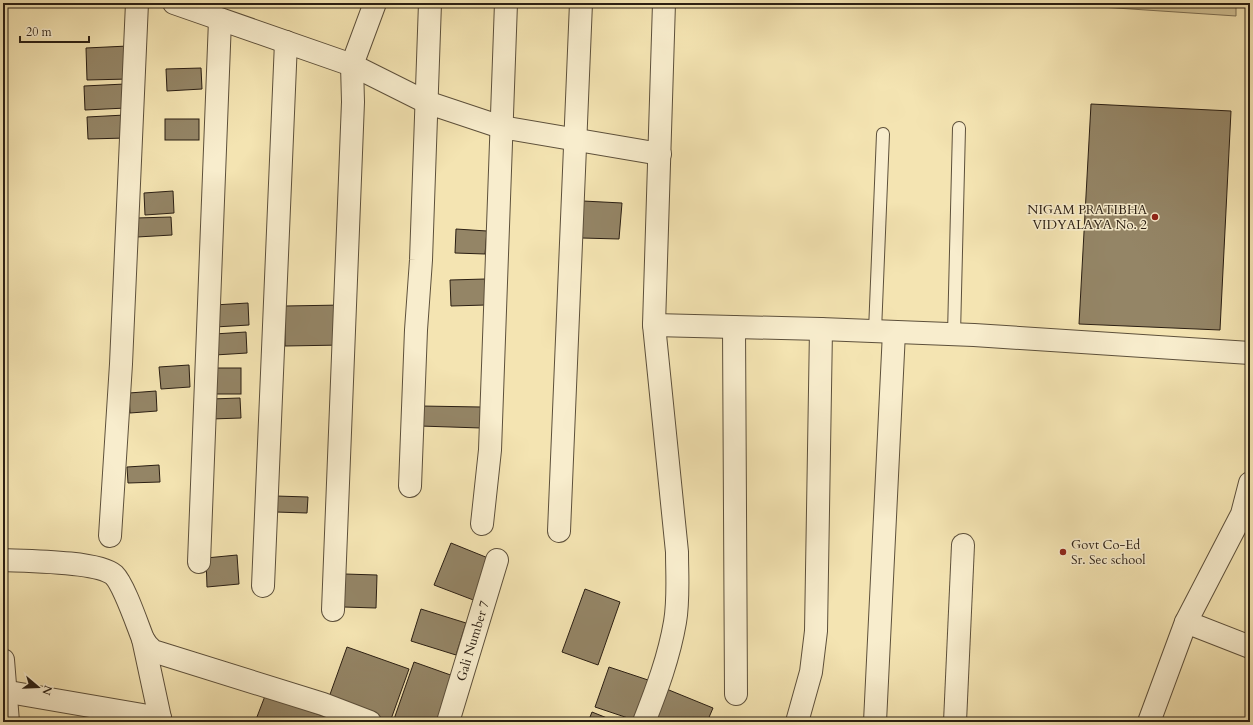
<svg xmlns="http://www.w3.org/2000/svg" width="1253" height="725" font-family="Cardo,serif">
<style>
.green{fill:#d2c397;stroke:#7e7155}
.building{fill:#948566;stroke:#2b1f13}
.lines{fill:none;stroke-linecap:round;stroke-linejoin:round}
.lane-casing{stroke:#5d503b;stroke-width:14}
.street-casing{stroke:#5d503b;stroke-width:24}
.lane{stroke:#f8edcd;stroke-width:12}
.street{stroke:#f8edcd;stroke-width:22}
.poi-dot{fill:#8f2418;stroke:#f8edcd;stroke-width:1.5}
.labels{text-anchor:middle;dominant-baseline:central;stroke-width:3;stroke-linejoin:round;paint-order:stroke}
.poi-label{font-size:13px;fill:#2b1f13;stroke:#f8edcd;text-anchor:end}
.street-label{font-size:13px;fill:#2b1f13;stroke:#f8edcd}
</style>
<rect width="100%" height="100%" fill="#f4e4b2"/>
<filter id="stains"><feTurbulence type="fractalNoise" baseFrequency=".005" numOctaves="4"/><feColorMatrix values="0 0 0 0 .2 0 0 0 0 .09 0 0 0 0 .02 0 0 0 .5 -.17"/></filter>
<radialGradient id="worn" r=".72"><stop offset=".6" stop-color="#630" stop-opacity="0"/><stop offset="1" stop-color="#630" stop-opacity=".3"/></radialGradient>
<path class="green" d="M1041 3H1236V16Z"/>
<g class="building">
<path d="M128 46 129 79 87 80 86 48Z"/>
<path d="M201 68 202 89 167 91 166 69Z"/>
<path d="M125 84 126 108 85 110 84 86Z"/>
<path d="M1091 104 1231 111 1220 330 1079 324Z"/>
<path d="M125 115 126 138 88 139 87 117Z"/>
<rect x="165" y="119" width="34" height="21"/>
<path d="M173 191 174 213 145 215 144 193Z"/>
<path d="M583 201 622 203 619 239 582 238Z"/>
<path d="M171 217 172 235 137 237 136 218Z"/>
<path d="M456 229 487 231 485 254 455 253Z"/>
<path d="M485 279 486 305 451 306 450 280Z"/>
<path d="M248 303 249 325 215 327 214 305Z"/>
<path d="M343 305V345L285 346V306Z"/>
<path d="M246 332 247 353 215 355 214 334Z"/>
<path d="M189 365 190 387 161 389 159 367Z"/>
<rect x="211" y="368" width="30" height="26"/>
<path d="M156 391 157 411 130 413 129 393Z"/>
<path d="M240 398 241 418 211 419V399Z"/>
<path d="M421 406 481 407V428L420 426Z"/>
<path d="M159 465 160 482 128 483 127 467Z"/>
<path d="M276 496 308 497 307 513 276 512Z"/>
<path d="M451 543 493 560 476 601 434 585Z"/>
<path d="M237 555 239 584 207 587 206 558Z"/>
<path d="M345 574 377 575 376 608 344 607Z"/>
<path d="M585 589 620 602 598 665 562 652Z"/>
<path d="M421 609 466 623 456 655 411 641Z"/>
<path d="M347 647 409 669 390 722 328 700Z"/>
<path d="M414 662 459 678 444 722H393Z"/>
<path d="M609 667 648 680 634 720 595 707Z"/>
<path d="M664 688 713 708 707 722H651Z"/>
<path d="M265 696 329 718 327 722H255Z"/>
<path d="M592 712 617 722H588Z"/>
</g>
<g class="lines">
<defs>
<g id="lane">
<path d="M875 331 883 134"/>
<path d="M954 334 959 128"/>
</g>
<g id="street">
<path d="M174 3 352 65 426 102 501 127 660 154"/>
<path d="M654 325 821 329 974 335 1250 353"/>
<path d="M734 327 736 694"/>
<path d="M410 486 416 330 421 260 430 3"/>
<path d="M482 524 490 450 506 3"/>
<path d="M559 531 581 3"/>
<path d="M110 536 121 364 137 3"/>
<path d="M3 560C26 561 98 561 114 575 124 585 137 624 143 639L147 645 153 651 323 704 370 722"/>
<path d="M199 562 220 20"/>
<path d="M263 586 286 42"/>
<path d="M333 610 353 102 352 65 375 3"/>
<path d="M1186 622 1250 647"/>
<path d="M143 639 160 718"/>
<path d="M3 660 8 722"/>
<path d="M3 691 160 718 161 722"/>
<path d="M448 722 497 560"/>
<path d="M644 722C657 689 669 657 675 622 679 599 677 575 677 552L654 325 664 3"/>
<path d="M797 722 811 672 816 631 821 329"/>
<path d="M875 722 894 332"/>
<path d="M955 722 963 545"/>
<path d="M1149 722 1186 622 1242 514 1250 483"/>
</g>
</defs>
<use href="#lane" class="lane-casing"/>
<use href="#street" class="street-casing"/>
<use href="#lane" class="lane"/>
<use href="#street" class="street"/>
</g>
<g class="poi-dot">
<circle cx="1155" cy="217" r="4"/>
<circle cx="1063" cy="552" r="4"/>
</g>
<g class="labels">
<g class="poi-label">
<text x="1147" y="210">NIGAM PRATIBHA<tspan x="1147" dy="15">VIDYALAYA No. 2</tspan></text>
<text x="1071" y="545" text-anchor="start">Govt Co-Ed<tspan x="1071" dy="15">Sr. Sec school</tspan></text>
</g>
<g class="street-label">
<text transform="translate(473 641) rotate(-73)">Gali Number 7</text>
</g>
</g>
<rect width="1253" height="725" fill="none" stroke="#f4e4b2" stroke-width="16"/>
<rect x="4" y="4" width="1245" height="717" fill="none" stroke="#2b1f13" stroke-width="2"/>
<rect x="8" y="8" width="1237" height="709" fill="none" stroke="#2b1f13"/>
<g transform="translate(38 687) rotate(109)" stroke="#f8edcd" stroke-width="3" paint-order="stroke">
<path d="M0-3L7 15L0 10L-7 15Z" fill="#2b1f13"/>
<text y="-6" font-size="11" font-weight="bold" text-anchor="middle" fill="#2b1f13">N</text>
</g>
<path d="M20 36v6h69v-6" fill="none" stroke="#2b1f13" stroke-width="2"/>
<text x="26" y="36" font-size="12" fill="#2b1f13" stroke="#f8edcd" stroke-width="3" paint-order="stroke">20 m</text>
<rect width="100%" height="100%" filter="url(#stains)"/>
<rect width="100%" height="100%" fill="url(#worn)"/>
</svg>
